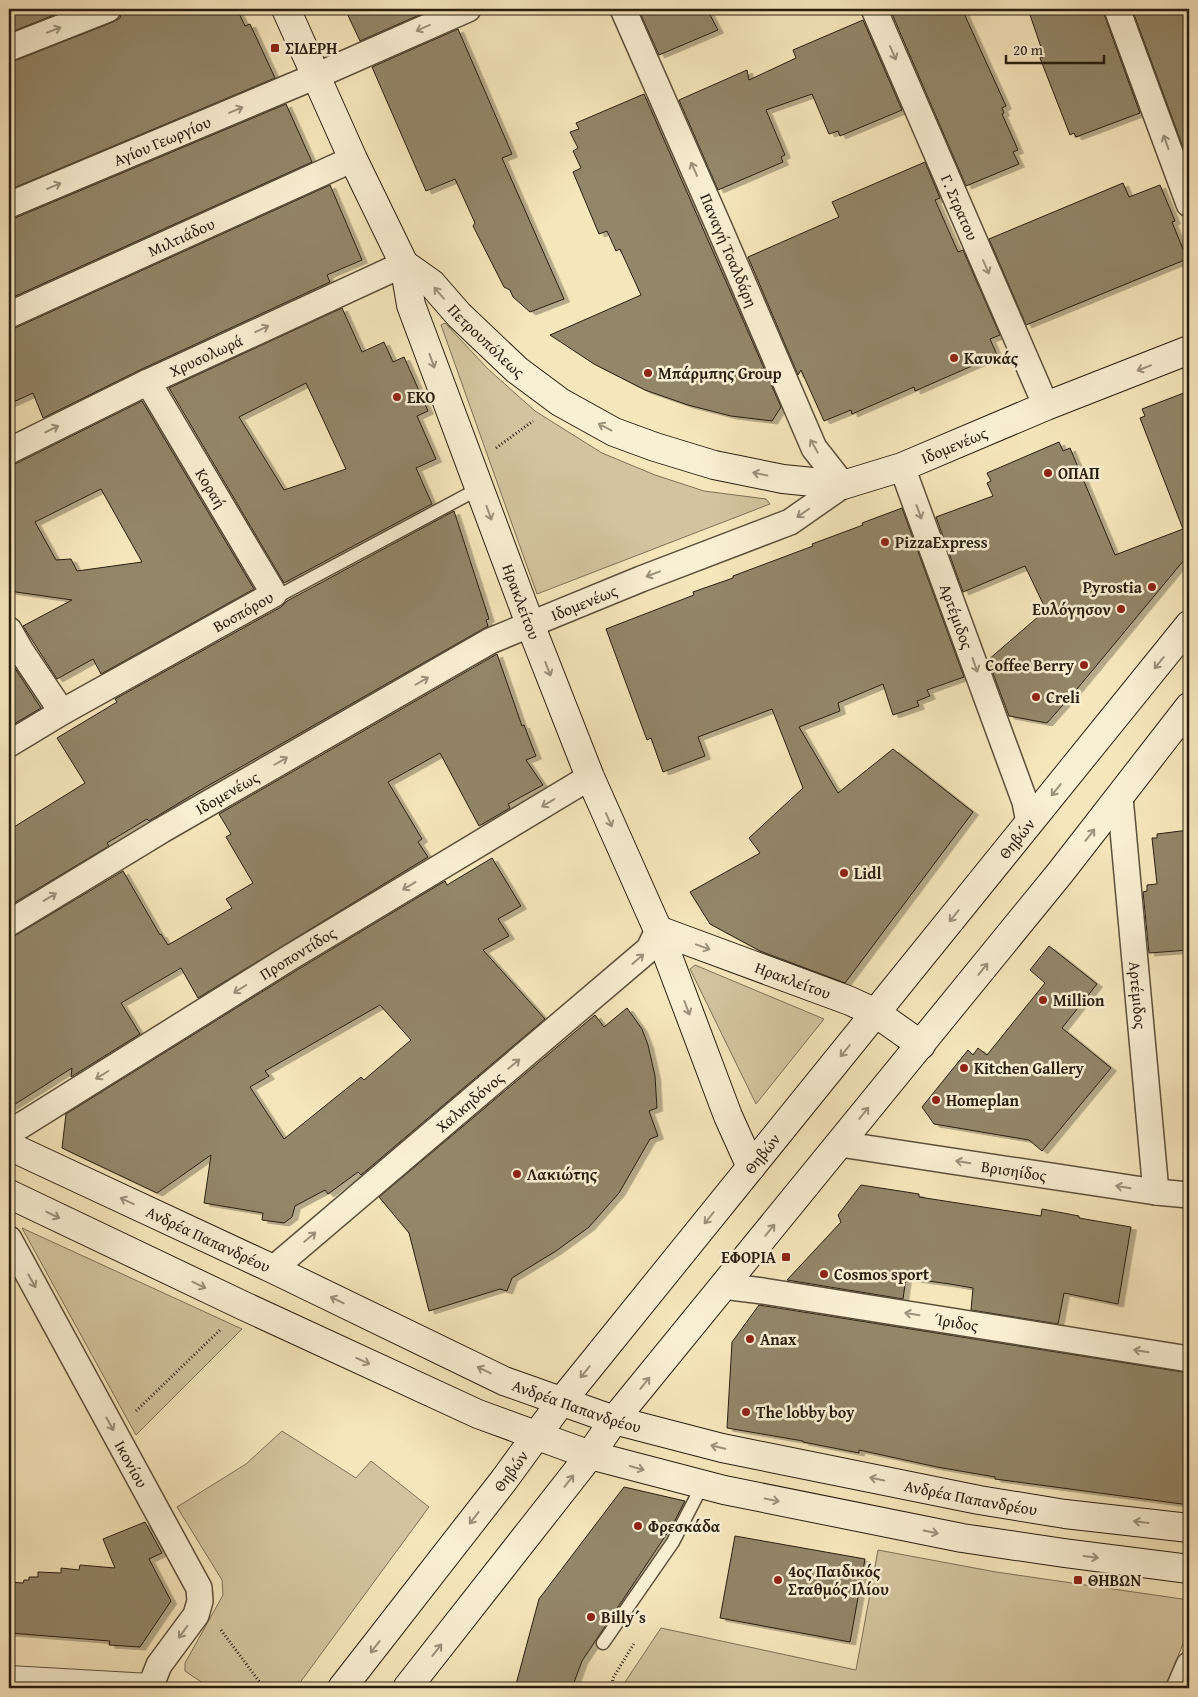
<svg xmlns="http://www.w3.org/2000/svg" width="1198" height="1697" font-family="'Gentium Book Plus',serif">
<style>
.green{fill:#d3c49f;stroke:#7e7158}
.building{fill:#938669;stroke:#281e10;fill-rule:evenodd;filter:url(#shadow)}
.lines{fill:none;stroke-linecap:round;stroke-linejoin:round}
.service-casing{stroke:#5c503b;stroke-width:15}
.minor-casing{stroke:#5c503b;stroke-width:28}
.tertiary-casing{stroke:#5c503b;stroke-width:30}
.secondary-casing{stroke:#281e10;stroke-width:30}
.path{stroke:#281e10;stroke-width:3;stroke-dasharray:1 2.5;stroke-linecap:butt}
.service{stroke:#f9efd3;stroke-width:12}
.minor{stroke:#f9efd3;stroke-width:25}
.tertiary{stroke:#f9efd3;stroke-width:28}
.secondary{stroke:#f9efd3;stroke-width:28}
.oneway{stroke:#9b917b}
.poi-dot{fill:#8f2418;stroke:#f9efd3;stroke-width:2}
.labels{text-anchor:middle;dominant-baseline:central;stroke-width:5;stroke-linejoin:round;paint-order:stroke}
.poi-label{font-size:16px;font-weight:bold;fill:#281e10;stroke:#f9efd3;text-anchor:start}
.street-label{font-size:16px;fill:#281e10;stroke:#f9efd3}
</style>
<defs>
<filter id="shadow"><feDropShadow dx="5.5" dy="3" stdDeviation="0" flood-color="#0004"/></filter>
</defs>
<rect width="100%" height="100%" fill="#f6e6bc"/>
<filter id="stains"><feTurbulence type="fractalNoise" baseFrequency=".004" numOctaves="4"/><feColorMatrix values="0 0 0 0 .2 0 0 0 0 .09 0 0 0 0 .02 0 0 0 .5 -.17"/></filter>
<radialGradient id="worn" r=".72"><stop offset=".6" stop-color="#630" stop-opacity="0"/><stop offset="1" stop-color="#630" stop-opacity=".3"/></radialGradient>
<g class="green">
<path d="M445 323 488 369 535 411 602 453 655 475 704 491 766 499 770 504 537 594 441 325Z"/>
<path d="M695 965 824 1019 756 1104 690 969Z"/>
<path d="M22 1228 242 1329 136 1435Z"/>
<path d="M282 1431 356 1478 371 1461 429 1507 296 1688H210L185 1671V1663L223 1595 222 1580 177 1507 246 1464Z"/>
<path d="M878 1550 996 1572 1189 1600V1629L1165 1688H621L661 1628 856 1670Z"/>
</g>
<g class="building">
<path d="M9 9H69L9 33Z"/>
<path d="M122 9H237L245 26 250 24 275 78 9 190V62L14 61 113 22 120 18Z"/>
<path d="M345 9H433L360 41Z"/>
<path d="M656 9H707L718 30 659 55 641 15Z"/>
<path d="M890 9H962L1006 106 1002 108 1004 113 1002 114 1018 150 1013 152 1019 164 966 186Z"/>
<path d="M1028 9H1103L1104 14 1140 113 1076 137 1074 133 1070 135 1040 58 1044 56Z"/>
<path d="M1132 9H1189V161H1188Z"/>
<path d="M863 20 902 110 840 136 838 131 829 134 812 94 766 110 785 155 781 157 783 162 718 190 679 100 747 70 749 80 796 58 793 50Z"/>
<path d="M458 29 512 154 502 158 564 299 530 312 513 297 510 290 504 287 473 226 475 223 455 179 426 191 372 67Z"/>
<path d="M644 94 781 407 772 421 731 416 688 405 645 390 594 364 550 335 641 295 620 249 616 251 607 231 599 234 573 172 581 168 573 151 578 148 570 132 579 129 576 123Z"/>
<path d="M286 104 312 162 9 299V219L15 218Z"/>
<path d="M925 162 940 198 935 200 958 252 963 250 1000 335 990 339 997 355 915 391 914 387 852 414 851 410 824 421 801 370 798 375 748 257 839 217 832 202Z"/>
<path d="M1123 183 1129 197 1160 185 1175 221 1172 222 1187 259 1026 325 989 239Z"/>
<path d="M330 185 362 260 327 275 330 282 142 369 43 418 33 393 9 404V329L15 328Z"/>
<path d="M342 308 362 352 384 342 393 362 404 357 428 411 417 416 436 459 416 468 432 504 284 583 169 388ZM306 383 346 469 284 490 239 417Z"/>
<path d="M1189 391V554L1077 689 1047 723 1009 716 988 660 1046 610 1025 566 963 592 936 517 993 496 987 483 991 481 987 473 1059 442 1063 451 1070 448 1115 555 1183 529 1140 418 1145 416 1142 409Z"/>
<path d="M142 401 254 589 101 674 93 659 57 679 23 626 72 600 9 591V465L15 464ZM101 489 142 562 77 571 71 559 56 560 35 522Z"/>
<path d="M902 508 964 677 927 690 930 696 917 701 919 706 893 715 883 684 838 703 840 711 799 727 838 793 893 749 973 812 845 983 760 951 710 924 690 892 760 853 749 838 803 788 772 709 698 737 705 756 663 772 651 738 647 740 606 629 694 595 693 592 733 578V576L813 546 812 544 863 525 862 523Z"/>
<path d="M454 511 489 619 486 620 488 626 204 788 149 821 147 819 107 843 109 846 9 906V830L85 783 57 738 117 702 115 699 281 607 287 601Z"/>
<path d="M497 654 522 726 524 725 536 756 526 760 543 785 508 804 510 808 479 826 440 753 388 782 422 839 418 842 428 857 198 998 181 968 121 1003 140 1034 71 1077 72 1068 9 1108V937L16 935 123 871 160 935 161 934 168 945 232 908 226 899 253 883 226 837 231 834 219 814Z"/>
<path d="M9 659 41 708 9 727Z"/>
<path d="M1189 830V950L1149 953 1143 892 1147 891V885L1157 884 1152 838H1157V834Z"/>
<path d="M492 858 521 906 498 919 509 936 483 950 545 1019 361 1175 358 1172 328 1194 325 1190 295 1206 292 1217 284 1223 262 1220 263 1213 204 1203 211 1155 157 1193 62 1148 66 1114 297 970 445 881 447 885ZM380 1005 411 1040 364 1080 361 1077 284 1139 250 1087 269 1076 265 1071Z"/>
<path d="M1049 946 1097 984 1062 1028 1111 1068 1042 1151 1029 1140 934 1124 922 1107 968 1050 973 1055 978 1048 987 1055 1045 983 1030 970Z"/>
<path d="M627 1008 642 1029 648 1045 655 1076 657 1108 649 1111 658 1136 650 1139 619 1193 589 1227 556 1251 512 1278 507 1291 500 1289 429 1311 409 1233 379 1197 595 1015 604 1027Z"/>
<path d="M861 1185 919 1194V1197L1041 1216 1042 1209 1079 1216V1218L1131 1227 1118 1304 1064 1293 1058 1324 971 1310 973 1288 950 1284 906 1278 903 1299 787 1280 841 1222 838 1215Z"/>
<path d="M759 1305 1189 1373V1505L995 1479V1477L937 1467 859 1450V1453L803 1442V1441L727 1428 732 1342Z"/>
<path d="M624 1487 685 1501 672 1526 582 1661 572 1688H515L539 1599Z"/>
<path d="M145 1522 162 1553 149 1559 171 1601 140 1647 109 1645 110 1641 9 1633V1582L23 1583 24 1580H29V1577H38V1572L61 1573V1568L79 1570 80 1565 115 1568 103 1539Z"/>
<path d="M735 1536 865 1559 850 1642 720 1618Z"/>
</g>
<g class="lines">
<defs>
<g id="service">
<path d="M274 594H282L480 488"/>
<path d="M603 1643 673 1542 703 1484"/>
</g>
<g id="minor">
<path id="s1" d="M874 9 1046 406"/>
<path d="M1117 9 1189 204"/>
<path d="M9 48 108 9"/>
<path id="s2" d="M9 205 316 76 468 9"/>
<path id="s3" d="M9 315 353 159"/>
<path id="s4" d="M9 451 148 382 404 264"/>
<path id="s5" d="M902 467 1025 802 1029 823"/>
<path d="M9 630 21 651 62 712"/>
<path id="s6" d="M9 744 62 712 274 594 148 382"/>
<path id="s7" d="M1120 797 1156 1192"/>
<path id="s8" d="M9 923 162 830 490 641 641 579 790 522 843 485 814 448 719 227 623 9"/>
<path id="s9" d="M9 1133 289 958 590 777"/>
<path id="s10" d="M840 1144 1156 1192 1189 1195"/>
<path id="s11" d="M9 1239 199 1588 200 1601 196 1615 159 1665 150 1688"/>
<path id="s12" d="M273 1269 649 949 658 930"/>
<path id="s13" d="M723 1286 763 1291 1189 1359"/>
<path d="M1179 1688 1189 1665"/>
</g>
<path id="tertiary" d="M9 1680 150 1688"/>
<g id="secondary">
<path id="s14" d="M286 9 353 159 404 264 432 284 459 315 517 370 560 402 614 432 655 447 714 465 783 479 843 485 902 467 1046 406 1189 350"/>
<path id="s15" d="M404 264 411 305 530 624 590 777 658 930 728 1116 751 1167"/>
<path id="s16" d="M658 930 850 1001 876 1013 921 1045"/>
<path id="s17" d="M9 1146 273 1269 504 1381 614 1420 722 1448 979 1500 1065 1514 1189 1528"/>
<path d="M9 1194 244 1306 478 1414 590 1455 724 1490 962 1538 1064 1553 1189 1569"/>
<path id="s18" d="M342 1688 504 1480 561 1402 1189 625"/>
<path d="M407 1688 590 1455 614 1420 1060 873 1189 707"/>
</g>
</defs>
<use href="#service" class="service-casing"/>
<use href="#minor" class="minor-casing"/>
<use href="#tertiary" class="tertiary-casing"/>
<use href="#secondary" class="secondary-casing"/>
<g class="path">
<path d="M496 448 533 421"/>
<path d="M136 1411 221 1329"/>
<path d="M221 1630 264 1688"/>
<path d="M612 1688 613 1678 635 1642"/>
</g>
<use href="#service" class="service"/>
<use href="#minor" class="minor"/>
<use href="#tertiary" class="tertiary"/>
<use href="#secondary" class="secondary"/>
</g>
<defs><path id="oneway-shaft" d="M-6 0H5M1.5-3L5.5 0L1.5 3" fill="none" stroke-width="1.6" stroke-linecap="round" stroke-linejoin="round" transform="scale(1.25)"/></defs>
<g class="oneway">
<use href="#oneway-shaft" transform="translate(423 28) rotate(156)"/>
<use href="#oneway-shaft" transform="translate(54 30) rotate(-21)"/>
<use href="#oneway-shaft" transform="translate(893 53) rotate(66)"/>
<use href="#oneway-shaft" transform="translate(236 110) rotate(-23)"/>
<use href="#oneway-shaft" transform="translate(1166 142) rotate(-110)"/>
<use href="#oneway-shaft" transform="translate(694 169) rotate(-114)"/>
<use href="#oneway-shaft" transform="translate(54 186) rotate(-23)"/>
<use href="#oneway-shaft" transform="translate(986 267) rotate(66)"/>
<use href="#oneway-shaft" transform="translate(439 293) rotate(-131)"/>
<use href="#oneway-shaft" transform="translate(262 329) rotate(-25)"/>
<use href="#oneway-shaft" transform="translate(432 361) rotate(70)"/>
<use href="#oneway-shaft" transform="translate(1144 368) rotate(159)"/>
<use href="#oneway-shaft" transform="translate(605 427) rotate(-152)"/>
<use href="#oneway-shaft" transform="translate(52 429) rotate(-26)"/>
<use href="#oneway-shaft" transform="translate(814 446) rotate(-120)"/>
<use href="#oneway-shaft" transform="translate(760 474) rotate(-168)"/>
<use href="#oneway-shaft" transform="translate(919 512) rotate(70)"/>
<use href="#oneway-shaft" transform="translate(489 513) rotate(70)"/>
<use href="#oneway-shaft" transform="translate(803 513) rotate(145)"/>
<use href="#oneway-shaft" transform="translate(653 574) rotate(159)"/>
<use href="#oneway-shaft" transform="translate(1159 663) rotate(129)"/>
<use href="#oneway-shaft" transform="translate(975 665) rotate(70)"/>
<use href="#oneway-shaft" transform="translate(548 669) rotate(69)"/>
<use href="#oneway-shaft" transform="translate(422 681) rotate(-30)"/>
<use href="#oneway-shaft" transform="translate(281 761) rotate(-30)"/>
<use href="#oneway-shaft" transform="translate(1056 790) rotate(129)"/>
<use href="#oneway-shaft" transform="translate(548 803) rotate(149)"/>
<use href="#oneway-shaft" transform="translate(609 820) rotate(66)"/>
<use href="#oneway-shaft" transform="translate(1090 835) rotate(-52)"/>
<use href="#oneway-shaft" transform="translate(409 886) rotate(149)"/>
<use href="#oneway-shaft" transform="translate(50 897) rotate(-31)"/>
<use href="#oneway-shaft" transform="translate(954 916) rotate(129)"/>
<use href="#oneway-shaft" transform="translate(703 947) rotate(20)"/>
<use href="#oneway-shaft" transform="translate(638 959) rotate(-41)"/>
<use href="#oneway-shaft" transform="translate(983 969) rotate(-51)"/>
<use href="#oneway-shaft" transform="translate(240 989) rotate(148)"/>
<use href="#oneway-shaft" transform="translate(687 1008) rotate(69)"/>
<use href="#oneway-shaft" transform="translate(845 1051) rotate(129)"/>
<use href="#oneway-shaft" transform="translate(514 1064) rotate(-40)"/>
<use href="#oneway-shaft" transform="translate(102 1075) rotate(148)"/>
<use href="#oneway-shaft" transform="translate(864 1113) rotate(-51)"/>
<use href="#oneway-shaft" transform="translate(963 1162) rotate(-171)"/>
<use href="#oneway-shaft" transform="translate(1123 1187) rotate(-171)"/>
<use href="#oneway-shaft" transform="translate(127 1201) rotate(-155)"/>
<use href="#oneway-shaft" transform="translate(53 1215) rotate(26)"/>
<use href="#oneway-shaft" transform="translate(709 1218) rotate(129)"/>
<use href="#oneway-shaft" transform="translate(770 1230) rotate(-51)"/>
<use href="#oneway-shaft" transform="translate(310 1237) rotate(-40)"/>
<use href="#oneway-shaft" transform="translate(32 1281) rotate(61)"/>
<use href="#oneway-shaft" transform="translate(199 1285) rotate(26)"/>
<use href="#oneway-shaft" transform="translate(337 1300) rotate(-154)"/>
<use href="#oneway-shaft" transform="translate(912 1314) rotate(-171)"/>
<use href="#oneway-shaft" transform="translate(1141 1351) rotate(-171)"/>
<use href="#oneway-shaft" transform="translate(363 1361) rotate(25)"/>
<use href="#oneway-shaft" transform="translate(484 1370) rotate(-154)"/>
<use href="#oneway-shaft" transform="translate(585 1372) rotate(129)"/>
<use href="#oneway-shaft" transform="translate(645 1383) rotate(-51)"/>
<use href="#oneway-shaft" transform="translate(110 1424) rotate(61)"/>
<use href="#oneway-shaft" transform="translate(718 1447) rotate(-167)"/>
<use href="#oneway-shaft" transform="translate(637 1468) rotate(16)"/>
<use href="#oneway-shaft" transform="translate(877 1479) rotate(-169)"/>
<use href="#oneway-shaft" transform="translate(569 1481) rotate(-52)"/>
<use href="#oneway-shaft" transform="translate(772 1500) rotate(11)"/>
<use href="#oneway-shaft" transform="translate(474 1518) rotate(128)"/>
<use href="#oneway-shaft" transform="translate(1141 1522) rotate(-173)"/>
<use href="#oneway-shaft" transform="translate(931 1532) rotate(11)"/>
<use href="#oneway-shaft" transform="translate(1091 1557) rotate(7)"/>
<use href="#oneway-shaft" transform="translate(183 1632) rotate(126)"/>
<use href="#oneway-shaft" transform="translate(375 1647) rotate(128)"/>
<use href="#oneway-shaft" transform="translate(437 1650) rotate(-52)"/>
</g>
<g class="poi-dot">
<rect x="270" y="43" width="10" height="10" rx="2.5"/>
<circle cx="954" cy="358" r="5"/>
<circle cx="648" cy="373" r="5"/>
<circle cx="397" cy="397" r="5"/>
<circle cx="1048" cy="473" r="5"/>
<circle cx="885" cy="542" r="5"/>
<circle cx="1152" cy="587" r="5"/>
<circle cx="1121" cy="609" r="5"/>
<circle cx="1084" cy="665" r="5"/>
<circle cx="1036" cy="697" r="5"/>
<circle cx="844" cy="873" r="5"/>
<circle cx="1043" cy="1000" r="5"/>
<circle cx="964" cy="1068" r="5"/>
<circle cx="936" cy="1100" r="5"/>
<circle cx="517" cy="1174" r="5"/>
<rect x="781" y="1252" width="10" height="10" rx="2.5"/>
<circle cx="824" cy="1274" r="5"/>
<circle cx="750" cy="1339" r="5"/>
<circle cx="746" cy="1412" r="5"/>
<circle cx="638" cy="1526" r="5"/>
<circle cx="778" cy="1580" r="5"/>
<rect x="1073" y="1575" width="10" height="10" rx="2.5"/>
<circle cx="591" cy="1617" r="5"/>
</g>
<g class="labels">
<g class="poi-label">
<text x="285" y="48">ΣΙΔΕΡΗ</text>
<text x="964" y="358">Καυκάς</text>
<text x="658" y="373">Μπάρμπης Group</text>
<text x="407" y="397">ΕΚΟ</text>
<text x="1058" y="473">ΟΠΑΠ</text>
<text x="895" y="542">PizzaExpress</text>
<text x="1142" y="587" text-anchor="end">Pyrostia</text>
<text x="1111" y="609" text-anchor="end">Ευλόγησον</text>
<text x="1074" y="665" text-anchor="end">Coffee Berry</text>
<text x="1046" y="697">Creli</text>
<text x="854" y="873">Lidl</text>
<text x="1053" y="1000">Million</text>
<text x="974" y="1068">Kitchen Gallery</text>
<text x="946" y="1100">Homeplan</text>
<text x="527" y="1174">Λακιώτης</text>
<text x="776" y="1257" text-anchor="end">ΕΦΟΡΙΑ</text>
<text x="834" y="1274">Cosmos sport</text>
<text x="760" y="1339">Anax</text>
<text x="756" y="1412">The lobby boy</text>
<text x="648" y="1526">Φρεσκάδα</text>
<text x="788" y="1571">4ος Παιδικός<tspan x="788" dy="18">Σταθμός Ιλίου</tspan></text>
<text x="1088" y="1580">ΘΗΒΩΝ</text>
<text x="601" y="1617">Billy´s</text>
</g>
<g class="street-label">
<text stroke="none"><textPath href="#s2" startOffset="166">Αγίου Γεωργίου</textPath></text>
<text stroke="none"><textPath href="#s1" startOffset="216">Γ. Στρατου</textPath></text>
<text stroke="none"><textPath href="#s3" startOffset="189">Μιλτιάδου</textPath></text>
<text transform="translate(729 250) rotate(67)">Παναγή Τσαλδάρη</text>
<text stroke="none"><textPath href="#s14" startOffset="394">Πετρουπόλεως</textPath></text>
<text stroke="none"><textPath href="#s4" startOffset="219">Χρυσολωρά</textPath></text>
<text stroke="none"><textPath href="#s14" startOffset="906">Ιδομενέως</textPath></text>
<text transform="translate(211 488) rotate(59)">Κοραή</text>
<text stroke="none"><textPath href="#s15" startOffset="358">Ηρακλείτου</textPath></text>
<text stroke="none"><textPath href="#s8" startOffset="659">Ιδομενέως</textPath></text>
<text stroke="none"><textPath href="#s6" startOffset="269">Βοσπόρου</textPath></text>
<text stroke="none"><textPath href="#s5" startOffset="159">Αρτέμιδος</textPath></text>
<text stroke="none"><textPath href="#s8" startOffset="254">Ιδομενέως</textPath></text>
<text stroke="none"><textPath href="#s18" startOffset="1085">Θηβών</textPath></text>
<text stroke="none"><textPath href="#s9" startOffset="340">Προποντίδος</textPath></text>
<text stroke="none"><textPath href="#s16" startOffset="144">Ηρακλείτου</textPath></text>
<text stroke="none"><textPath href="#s7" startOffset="199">Αρτέμιδος</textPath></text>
<text stroke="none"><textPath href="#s12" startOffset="258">Χαλκηδόνος</textPath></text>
<text stroke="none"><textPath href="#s18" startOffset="680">Θηβών</textPath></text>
<text stroke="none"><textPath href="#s10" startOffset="176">Βρισηίδος</textPath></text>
<text stroke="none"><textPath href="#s17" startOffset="220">Ανδρέα Παπανδρέου</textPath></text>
<text stroke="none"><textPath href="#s13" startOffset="236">Ίριδος</textPath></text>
<text stroke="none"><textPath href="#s17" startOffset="625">Ανδρέα Παπανδρέου</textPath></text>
<text stroke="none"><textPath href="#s11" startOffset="256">Ικονίου</textPath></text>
<text stroke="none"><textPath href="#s18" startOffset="275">Θηβών</textPath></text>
<text stroke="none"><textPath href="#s17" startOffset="1030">Ανδρέα Παπανδρέου</textPath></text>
</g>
</g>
<rect width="1198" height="1697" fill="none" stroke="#f6e6bc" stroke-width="30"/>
<rect x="10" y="10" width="1178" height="1677" fill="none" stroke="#281e10" stroke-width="2.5"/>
<rect x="15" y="15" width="1168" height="1667" fill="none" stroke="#281e10"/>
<path d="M1006 55v8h98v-8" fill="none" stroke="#281e10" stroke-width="2.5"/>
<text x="1013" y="55" font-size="15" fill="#281e10" stroke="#f9efd3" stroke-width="4" paint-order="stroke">20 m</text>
<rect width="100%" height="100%" filter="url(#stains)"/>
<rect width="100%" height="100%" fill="url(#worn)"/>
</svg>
